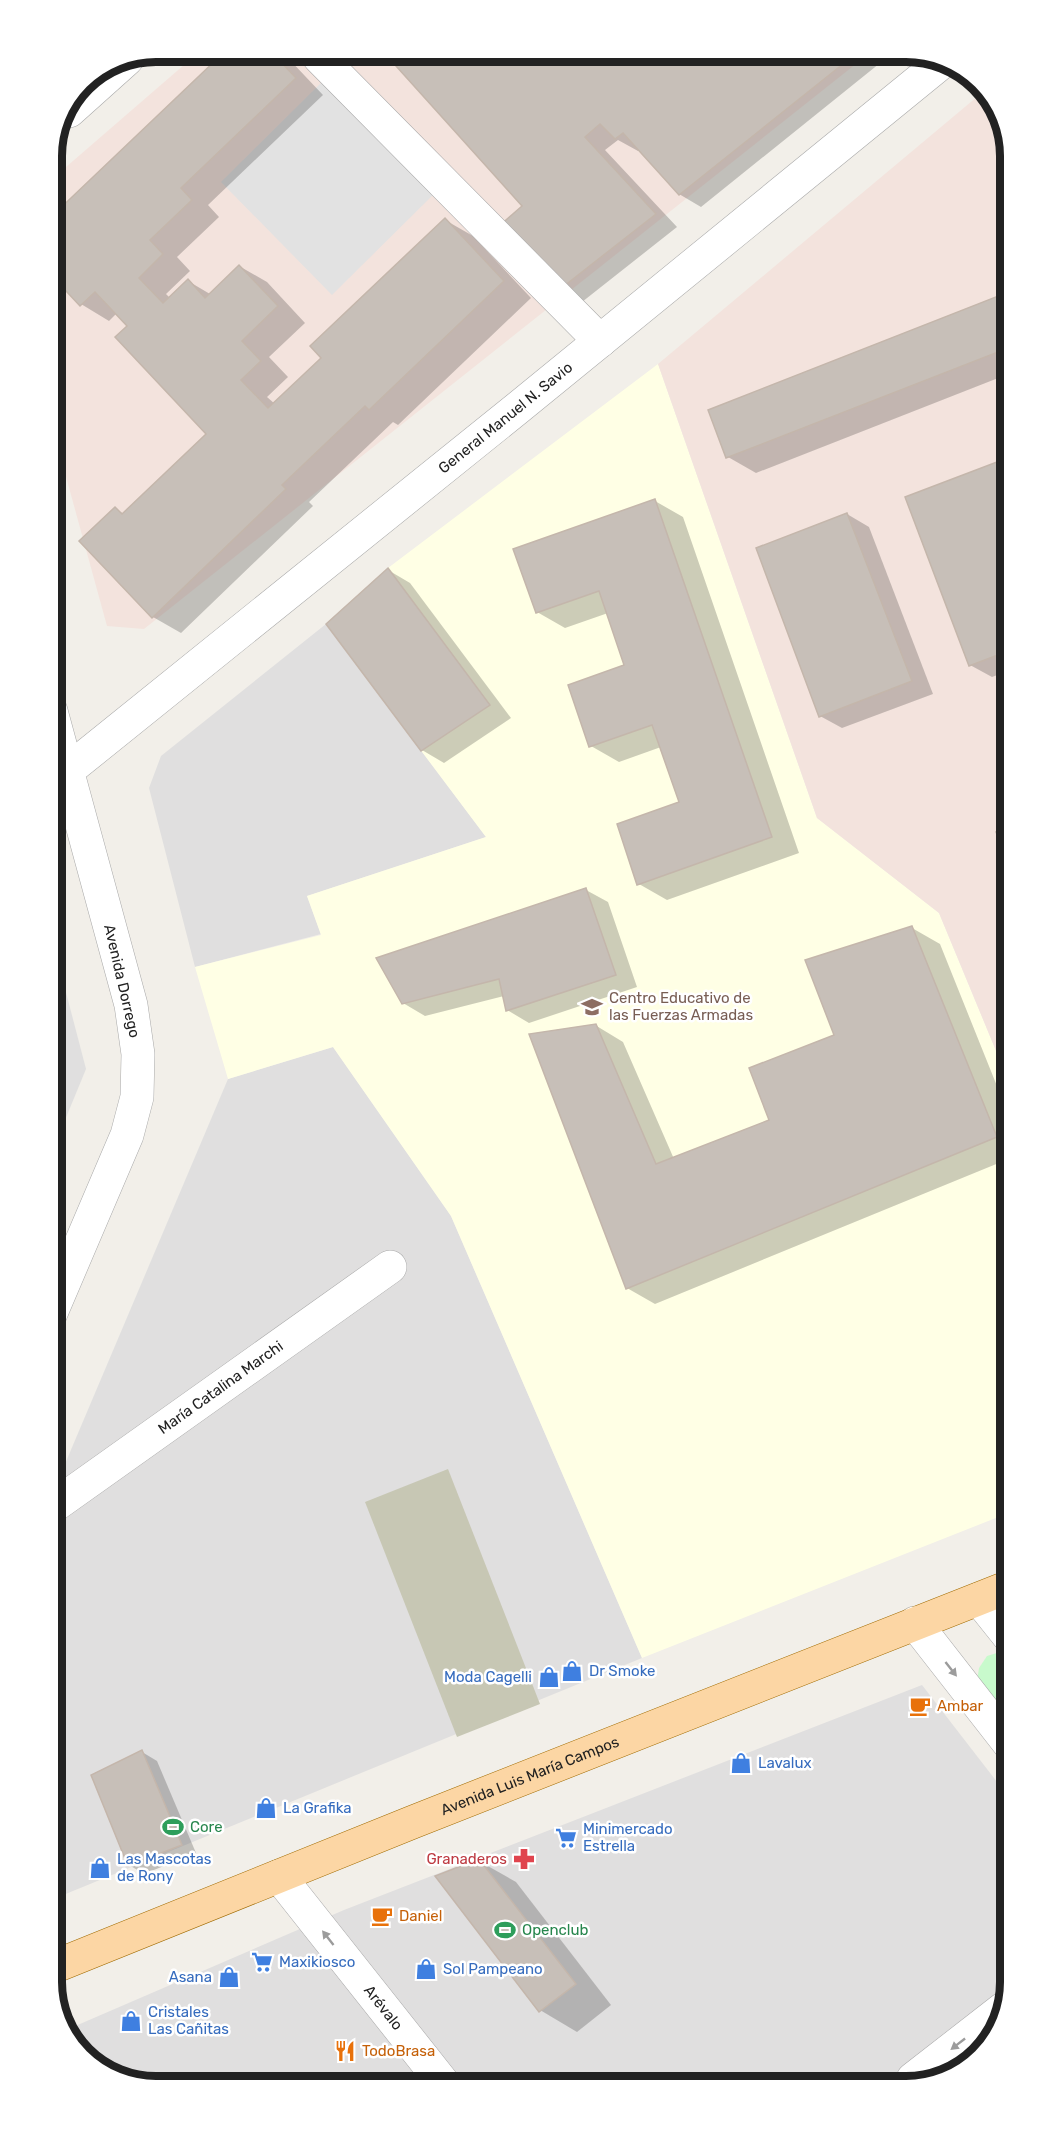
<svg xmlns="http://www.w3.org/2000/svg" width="1062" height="2137" font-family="Rubik,sans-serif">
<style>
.residential{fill:#e0dfdf}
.education{fill:#ffffe5}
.military{fill:#f3e3dd}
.construction{fill:#c7c7b4}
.park{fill:#c8facc}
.parking{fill:#e2e2e2}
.shadow{fill:#0003}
.building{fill:#c7bfb8;stroke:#c4b6ab;stroke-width:1.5}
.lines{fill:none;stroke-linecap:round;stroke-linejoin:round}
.minor-casing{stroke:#a9a9a9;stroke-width:34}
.major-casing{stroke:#a06b00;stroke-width:34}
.minor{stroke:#fff;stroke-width:33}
.major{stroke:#fcd6a4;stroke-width:33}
.oneway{fill:#9c9c9c}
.labels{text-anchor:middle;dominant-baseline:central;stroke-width:5;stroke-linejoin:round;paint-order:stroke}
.street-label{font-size:15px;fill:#222;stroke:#fff}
.education-label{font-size:15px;fill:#785e54;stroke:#fff;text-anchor:start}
.shop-label{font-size:15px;fill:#366cbe;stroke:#fff;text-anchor:start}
.food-label{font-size:15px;fill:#c56008;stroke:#fff;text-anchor:start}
.leisure-label{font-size:15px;fill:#27864d;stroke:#fff;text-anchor:start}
.health-label{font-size:15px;fill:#be3a42;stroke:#fff;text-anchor:end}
.rim{fill:none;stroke:#222;stroke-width:8}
</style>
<rect width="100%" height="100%" fill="#f2efe9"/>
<g class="residential">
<path d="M326 624 486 837 307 896 321 934 195 967 149 788 161 756Z"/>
<path d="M51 935 86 1069 51 1154Z"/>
<path d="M333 1047 451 1216 642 1658 51 1900V1497L228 1079Z"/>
<path d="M922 1685 1011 1800V1982L993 2040 946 2078 149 2086 92 2065 66 2030 344 1910Z"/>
</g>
<path class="education" d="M658 364 817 818 939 913 1011 1087V1512L642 1658 451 1216 333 1047 228 1079 195 967 321 935 307 896 486 837 326 624 388 568Z"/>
<g class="military">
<path d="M871 52 144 629 107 626 51 422V180L192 58Z"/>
<path d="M984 91 1003 116 1011 155V1087L939 913 817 818 658 364Z"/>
</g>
<path class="construction" d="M448 1469 540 1704 457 1737 365 1502Z"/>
<path class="park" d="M1000 1652 1011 1657V1723L977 1681 979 1668 987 1656Z"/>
<path class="parking" d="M328 76 439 189 332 295 221 182Z"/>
<g class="shadow">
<path d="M895 51 701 207 679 194 640 149 638 151 618 140 605 150 677 227 582 302 560 289 524 206 389 56Z"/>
<path d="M287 57 323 95 208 205 219 217 177 257 190 271 166 294 170 298 188 281 210 294 239 266 267 282 305 323 269 357 288 377 267 397 275 404 323 358 445 220 473 236 531 298 398 425 393 422 309 502 313 506 181 633 153 617 115 509 124 514 208 434 129 326 117 313 109 321 81 304 51 219 220 58Z"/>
<path d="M1011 293V373L756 473 728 457Z"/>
<path d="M997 463 1011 471V670L992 677 970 665Z"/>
<path d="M655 501 683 517 799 853 667 900 639 884 681 803 661 747 619 762 591 746 626 666 608 613 565 628 537 612Z"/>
<path d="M847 514 869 527 933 694 842 728 820 716Z"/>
<path d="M388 570 410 583 511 718 444 763 422 750Z"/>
<path d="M586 890 608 902 637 987 529 1023 507 1010 504 996 425 1016 403 1003Z"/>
<path d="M912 928 940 944 1011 1121V1158L655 1304 627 1288 595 1025 623 1042 674 1159 771 1121 836 1036Z"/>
<path d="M142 1752 157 1761 196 1853 144 1874 129 1865Z"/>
<path d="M479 1861 516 1882 611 2005 577 2032 540 2010Z"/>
</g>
<g class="building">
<path d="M858 52 679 195 623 133 615 139 600 124 585 137 656 214 559 290 499 226 522 206 387 56Z"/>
<path d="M276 57 296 78 181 188 192 200 150 240 163 254 139 278 163 303 188 279 205 298 239 265 278 306 242 341 261 361 241 380 268 408 321 358 310 346 445 218 504 281 369 410 365 406 282 485 286 489 152 618 79 541 115 507 122 514 206 434 115 337 127 326 95 292 80 306 51 275V217L218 58Z"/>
<path d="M1011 291V347L726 458 708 410Z"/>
<path d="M997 462 1011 498V650L969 666 905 497Z"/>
<path d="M655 499 772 837 637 885 617 824 679 802 652 725 589 747 568 685 624 665 599 591 536 613 513 549Z"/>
<path d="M847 513 912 681 819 717 756 548Z"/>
<path d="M388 568 490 705 421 751 326 624Z"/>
<path d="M1011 826V870L996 832Z"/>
<path d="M586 888 616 975 506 1011 499 979 402 1004 376 958Z"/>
<path d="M912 926 997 1137 626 1289 529 1034 596 1024 656 1164 769 1120 749 1068 834 1035 805 960Z"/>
<path d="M142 1750 182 1845 128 1866 91 1775Z"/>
<path d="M479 1859 576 1984 539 2012 435 1876Z"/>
</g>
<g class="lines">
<defs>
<g id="minor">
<path d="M319 57 600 341"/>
<path d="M69 111 127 59"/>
<path id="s1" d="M51 786 67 771 519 407 942 62"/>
<path d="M51 1313 127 1135 137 1097 138 1054 131 1005 51 711"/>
<path id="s2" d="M51 1508 390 1267"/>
<path d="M979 1599 1011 1639"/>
<path d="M915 1623 1011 1746"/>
<path id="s3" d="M279 1876 443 2083"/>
<path d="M913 2079 1003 2009"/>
</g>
<g id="major">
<path id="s4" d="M51 1968 413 1822 1011 1586"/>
</g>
</defs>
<use href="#minor" class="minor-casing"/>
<use href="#major" class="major-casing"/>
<use href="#minor" class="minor"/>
<use href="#major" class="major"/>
</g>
<defs><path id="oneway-solid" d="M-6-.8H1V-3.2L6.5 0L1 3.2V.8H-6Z" transform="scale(1.5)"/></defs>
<g class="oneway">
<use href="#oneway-solid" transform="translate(951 1669) rotate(52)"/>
<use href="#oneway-solid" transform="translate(328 1938) rotate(-128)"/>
<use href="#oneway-solid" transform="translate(958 2044) rotate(142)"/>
</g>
<defs>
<symbol id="university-bare" viewBox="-9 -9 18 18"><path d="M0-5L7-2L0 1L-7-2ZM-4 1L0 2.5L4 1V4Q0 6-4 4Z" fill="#8d6e63" stroke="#fff" stroke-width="2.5" paint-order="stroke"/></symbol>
<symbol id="shop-bare" viewBox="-9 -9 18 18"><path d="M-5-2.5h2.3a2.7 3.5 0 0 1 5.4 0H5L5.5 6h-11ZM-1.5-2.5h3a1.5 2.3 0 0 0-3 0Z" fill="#3f7fe0" stroke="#fff" stroke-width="2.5" paint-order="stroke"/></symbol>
<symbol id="cafe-bare" viewBox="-9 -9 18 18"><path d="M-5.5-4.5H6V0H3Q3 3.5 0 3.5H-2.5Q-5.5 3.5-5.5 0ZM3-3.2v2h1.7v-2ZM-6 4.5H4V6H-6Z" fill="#e8710a" stroke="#fff" stroke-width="2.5" paint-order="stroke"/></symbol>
<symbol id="stadium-bare" viewBox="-9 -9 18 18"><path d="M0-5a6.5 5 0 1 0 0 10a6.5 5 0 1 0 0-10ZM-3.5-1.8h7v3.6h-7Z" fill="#2e9e5b" stroke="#fff" stroke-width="2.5" paint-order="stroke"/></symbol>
<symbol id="supermarket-bare" viewBox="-9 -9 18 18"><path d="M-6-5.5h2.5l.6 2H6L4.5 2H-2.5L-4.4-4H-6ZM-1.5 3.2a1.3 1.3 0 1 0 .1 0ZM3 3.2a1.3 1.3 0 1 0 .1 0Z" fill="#3f7fe0" stroke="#fff" stroke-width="2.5" paint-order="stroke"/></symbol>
<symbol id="pharmacy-bare" viewBox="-9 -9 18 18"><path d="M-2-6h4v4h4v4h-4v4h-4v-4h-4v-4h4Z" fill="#e0444e" stroke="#fff" stroke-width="2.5" paint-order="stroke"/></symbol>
<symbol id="restaurant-bare" viewBox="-9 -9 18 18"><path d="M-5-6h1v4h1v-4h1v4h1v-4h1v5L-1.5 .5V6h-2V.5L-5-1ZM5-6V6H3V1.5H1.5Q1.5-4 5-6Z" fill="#e8710a" stroke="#fff" stroke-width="2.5" paint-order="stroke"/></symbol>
</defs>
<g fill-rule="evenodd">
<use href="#university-bare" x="577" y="992" width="30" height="30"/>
<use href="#shop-bare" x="557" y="1656" width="30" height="30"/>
<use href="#shop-bare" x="534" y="1662" width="30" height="30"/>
<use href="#cafe-bare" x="905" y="1691" width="30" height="30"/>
<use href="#shop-bare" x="726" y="1748" width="30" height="30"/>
<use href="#shop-bare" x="251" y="1793" width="30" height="30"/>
<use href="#stadium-bare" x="158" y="1812" width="30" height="30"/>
<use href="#supermarket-bare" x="551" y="1823" width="30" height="30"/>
<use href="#pharmacy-bare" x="509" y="1844" width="30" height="30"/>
<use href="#shop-bare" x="85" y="1853" width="30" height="30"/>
<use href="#cafe-bare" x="367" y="1901" width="30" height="30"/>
<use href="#stadium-bare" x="490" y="1915" width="30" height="30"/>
<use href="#supermarket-bare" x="247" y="1947" width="30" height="30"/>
<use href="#shop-bare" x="411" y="1954" width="30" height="30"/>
<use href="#shop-bare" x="214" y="1962" width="30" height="30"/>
<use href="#shop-bare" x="116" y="2006" width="30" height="30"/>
<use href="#restaurant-bare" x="330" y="2036" width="30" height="30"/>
</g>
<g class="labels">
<g class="street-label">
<text stroke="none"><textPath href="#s1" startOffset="585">General Manuel N. Savio</textPath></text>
<text transform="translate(122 981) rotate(77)">Avenida Dorrego</text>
<text stroke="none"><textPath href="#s2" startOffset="208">María Catalina Marchi</textPath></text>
<text stroke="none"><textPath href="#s4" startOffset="516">Avenida Luis María Campos</textPath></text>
<text stroke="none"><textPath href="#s3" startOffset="168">Arévalo</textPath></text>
</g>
<g class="education-label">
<text x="609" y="998">Centro Educativo de<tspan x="609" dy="17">las Fuerzas Armadas</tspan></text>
</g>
<g class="shop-label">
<text x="589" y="1671">Dr Smoke</text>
<text x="532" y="1677" text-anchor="end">Moda Cagelli</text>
<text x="758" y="1763">Lavalux</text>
<text x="283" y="1808">La Grafika</text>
<text x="583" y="1829">Minimercado<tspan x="583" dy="17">Estrella</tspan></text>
<text x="117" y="1859">Las Mascotas<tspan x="117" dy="17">de Rony</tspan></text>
<text x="279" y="1962">Maxikiosco</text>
<text x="443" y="1969">Sol Pampeano</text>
<text x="212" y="1977" text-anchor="end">Asana</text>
<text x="148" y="2012">Cristales<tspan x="148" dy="17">Las Cañitas</tspan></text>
</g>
<g class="food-label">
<text x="937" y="1706">Ambar</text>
<text x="399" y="1916">Daniel</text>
<text x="362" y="2051">TodoBrasa</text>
</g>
<g class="leisure-label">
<text x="190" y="1827">Core</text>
<text x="522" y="1930">Openclub</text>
</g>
<g class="health-label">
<text x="507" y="1859">Granaderos</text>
</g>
</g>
<path d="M0 0H1062V2137H0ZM156 62H906A94 94 0 0 1 1000 156V1982A94 94 0 0 1 906 2076H156A94 94 0 0 1 62 1982V156A94 94 0 0 1 156 62Z" fill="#fff" fill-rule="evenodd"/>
<path class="rim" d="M156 62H906A94 94 0 0 1 1000 156V1982A94 94 0 0 1 906 2076H156A94 94 0 0 1 62 1982V156A94 94 0 0 1 156 62Z"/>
</svg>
